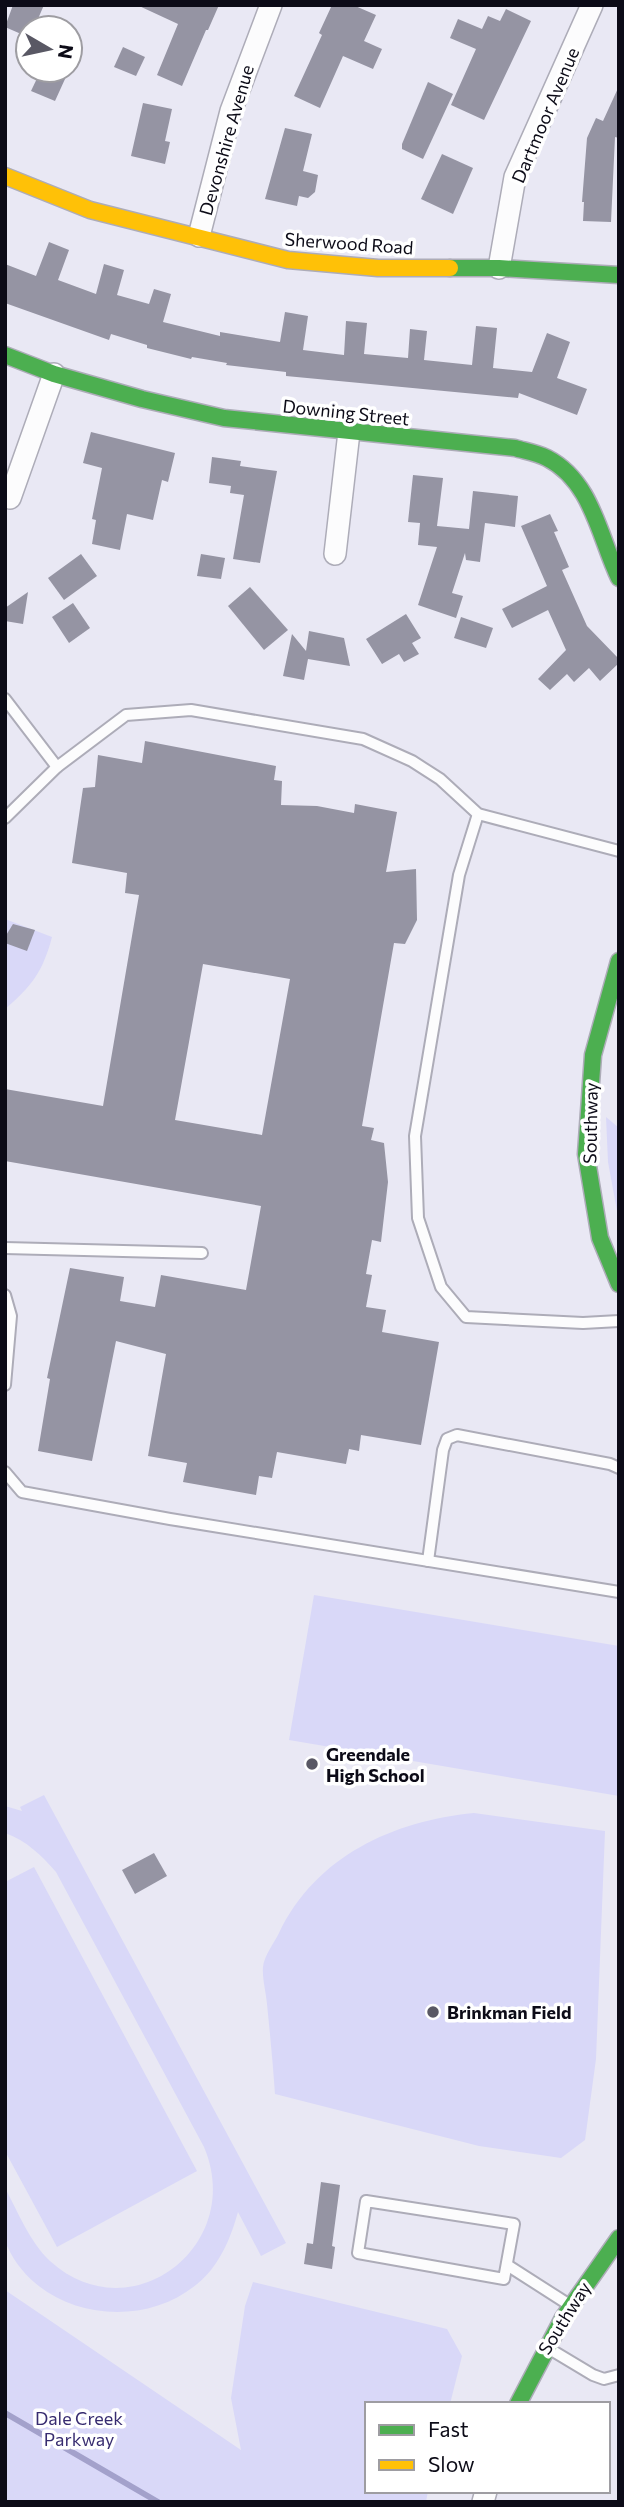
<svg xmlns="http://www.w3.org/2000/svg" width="624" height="2507" font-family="Commissioner,sans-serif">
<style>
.green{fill:#d9d8f8}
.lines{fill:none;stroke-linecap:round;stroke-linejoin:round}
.stream{stroke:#a3a1cb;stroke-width:6}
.building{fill:#9594a3;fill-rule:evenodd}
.lane-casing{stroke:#adacb8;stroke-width:14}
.street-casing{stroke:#adacb8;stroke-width:24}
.fast-casing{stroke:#adacb8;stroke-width:19}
.slow-casing{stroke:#adacb8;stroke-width:19}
.lane{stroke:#fcfcfd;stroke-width:10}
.street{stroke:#fcfcfd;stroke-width:21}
.fast{stroke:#4caf50;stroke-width:16}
.slow{stroke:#ffc107;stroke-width:16}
.poi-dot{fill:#595864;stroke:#fff;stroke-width:2.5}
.labels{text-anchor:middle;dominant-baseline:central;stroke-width:7;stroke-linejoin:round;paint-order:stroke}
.street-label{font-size:18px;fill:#0c0b17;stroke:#fff}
.poi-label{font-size:18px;font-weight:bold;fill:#0c0b17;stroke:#fff;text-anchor:start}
.park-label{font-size:18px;fill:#372c70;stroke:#fff}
</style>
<rect width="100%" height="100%" fill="#e9e8f4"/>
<g class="green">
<path d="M5 919 52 937C43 971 32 986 5 1009Z"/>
<path d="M606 1117 619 1128V1222L608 1162Z"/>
<path d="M314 1595 619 1646V1796L289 1740Z"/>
<path d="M44 1795 286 2243 261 2256 238 2212C232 2233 225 2252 211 2270 158 2334 43 2324 7 2246 1 2234 5 2202 5 2188 18 2212 30 2242 50 2261 130 2334 246 2246 204 2147L56 1872C41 1855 27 1841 5 1833V1806L22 1811 20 1807Z"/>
<path d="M474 1813 605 1831 596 2059 585 2140 561 2158 479 2146 275 2094C273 2064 270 2034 267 2004 266 1992 262 1978 263 1967 264 1956 274 1943 279 1933 316 1856 393 1821 474 1813Z"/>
<path d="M34 1867 197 2171 57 2247 5 2151V1882Z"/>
<path d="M253 2282 447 2329 462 2356 450 2404H367V2491H428L426 2502H5V2290L241 2450 231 2398 245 2306Z"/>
</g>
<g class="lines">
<path class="stream" d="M5 2413 158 2502"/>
</g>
<g class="building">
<path d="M13 5H44L34 28H28V37L5 27Z"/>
<path d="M137 5H219L208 30H206L182 86 157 75 178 24Z"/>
<path d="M332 5H353L376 15 364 41 382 49 373 69 343 56 320 108 294 96 322 35 319 33Z"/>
<path d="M506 9 531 21 484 120 451 105 476 49 450 38 458 19 482 29 488 16 500 21Z"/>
<path d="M123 47 145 57 136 76 114 67Z"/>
<path d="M41 70 65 79 55 101 31 91Z"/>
<path d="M428 82 453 94 423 159 402 149V144Z"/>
<path d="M619 86V138L615 137 611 222 583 221 584 202H582L587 138 596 118 603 121Z"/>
<path d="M143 103 172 109 165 141 170 142 165 164 131 156Z"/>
<path d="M285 128 312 134 303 171 318 175 315 192 308 198 299 196 297 206 265 199Z"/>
<path d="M442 154 473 168 453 214 421 199Z"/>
<path d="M49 242 69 250 58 280 96 294 104 264 124 270 117 295 149 304 154 289 171 294 163 322 220 336V332L280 342 285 312 308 316 303 350 344 355 346 321 367 323 364 354 408 358 410 329 427 331 424 360 472 365 476 326 497 328 493 368 532 372 547 333 570 342 557 378 587 389 577 415 519 393 518 398 286 376V372L226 365 227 363 192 357 191 359 147 348V345L111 334 109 340 5 303V264L36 276Z"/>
<path d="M91 432 175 453 168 482 162 480 153 520 127 514 120 550 92 544 96 520 92 519 102 468 83 463Z"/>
<path d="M212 457 241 461 240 466 277 471 260 563 233 559 244 495 230 493 231 486 209 483Z"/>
<path d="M413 475 443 478 437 526 469 529 473 491 518 496 515 527 485 523 480 562 466 560 465 553 452 593 463 596 456 618 418 605 437 547 418 545 420 523 408 522Z"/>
<path d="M550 514 558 531 554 532 569 567 562 570 587 626 619 659V663L600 681 589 668 574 682 567 674 550 690 538 679 566 650 548 610 512 628 502 609 547 586 521 526Z"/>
<path d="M81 554 97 576 64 600 48 578Z"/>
<path d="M201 554 225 558 221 579 197 576Z"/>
<path d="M250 587 288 630 264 650 228 606Z"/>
<path d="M28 592 23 624 5 621V608Z"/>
<path d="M73 603 90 628 69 643 52 617Z"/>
<path d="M406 614 421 638 412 643 419 654 404 662 399 654 382 664 366 639Z"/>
<path d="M461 617 493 628 486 648 454 638Z"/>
<path d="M309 631 344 638 350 666 308 659 304 680 283 676 292 634 306 651Z"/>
<path d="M145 741 276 766 274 780 282 781 281 805 317 806 354 813 355 804 397 812 386 872 416 869 417 920 405 944 394 943 362 1126 374 1128 371 1140 384 1143 388 1182 381 1242 372 1240 366 1274 372 1275 366 1307 386 1310 382 1332 439 1342 421 1445 361 1435 359 1451 349 1449 346 1464 277 1452 272 1478 259 1476 256 1495 183 1482 187 1463 148 1456 166 1354 116 1341 92 1461 38 1451 50 1379 47 1378 70 1268 124 1277 120 1301 155 1307 161 1275 246 1290 261 1206 5 1161V1089L103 1106 139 895 125 893 127 873 72 863 83 788 95 787 98 755 142 763ZM203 964 290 979 262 1135 175 1120Z"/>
<path d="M13 924 35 930 27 951 5 943V937Z"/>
<path d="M154 1853 167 1876 135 1894 122 1870Z"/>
<path d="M321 2182 340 2185 332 2246 335 2247 332 2269 304 2264 307 2243 313 2244Z"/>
</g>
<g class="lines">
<defs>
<g id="lane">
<path d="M5 699 57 767 126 715 191 710 363 739 412 761 440 779 478 814 619 851"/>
<path d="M478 814 459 875 415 1136 418 1218 441 1287 466 1317 583 1323 619 1321"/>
<path d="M5 818 57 767"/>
<path d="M5 1248 202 1253"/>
<path d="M5 1295 11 1316 5 1385"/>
<path d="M5 1472 22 1492 170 1519 619 1592"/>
<path d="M428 1561 443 1450 447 1439 457 1435 610 1464 619 1468"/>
<path d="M366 2201 514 2224 504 2279 358 2253Z"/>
<path d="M507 2265 568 2304"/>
<path d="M548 2348 593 2375 604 2379 619 2375"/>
</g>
<g id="street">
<path d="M199 236 231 111 271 5"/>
<path d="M499 268 515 177 592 5"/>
<path d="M10 498 54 374"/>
<path d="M335 554 349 432"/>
<path d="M483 2502 486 2491"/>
</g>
<g id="fast">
<path d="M450 268H499L619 275"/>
<path d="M5 355 54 374 142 399 224 418 515 448C525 451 537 453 547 458 592 481 599 536 619 578"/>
<path d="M619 961 593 1055 586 1154 600 1238 619 1284"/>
<path d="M518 2404 563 2318 619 2238"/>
</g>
<path id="slow" d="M5 176 90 210 288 260 378 268H450"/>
</defs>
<use href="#lane" class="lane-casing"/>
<use href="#street" class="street-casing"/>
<use href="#fast" class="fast-casing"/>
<use href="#slow" class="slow-casing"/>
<use href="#lane" class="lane"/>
<use href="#street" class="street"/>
<use href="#fast" class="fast"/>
<use href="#slow" class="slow"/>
</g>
<g class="poi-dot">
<circle cx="312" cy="1764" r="7"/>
<circle cx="433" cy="2012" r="7"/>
</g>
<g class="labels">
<g class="street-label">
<text transform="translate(545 115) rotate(-67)">Dartmoor Avenue</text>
<text transform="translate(226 140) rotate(-74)">Devonshire Avenue</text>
<text transform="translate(349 243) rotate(4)">Sherwood Road</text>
<text transform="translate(346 412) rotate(6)">Downing Street</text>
<text transform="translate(590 1123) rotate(-89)">Southway</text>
<text transform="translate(564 2318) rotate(-58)">Southway</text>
</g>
<g class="poi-label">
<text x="326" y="1754">Greendale<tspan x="326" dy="21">High School</tspan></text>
<text x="447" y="2012">Brinkman Field</text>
</g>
<g class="park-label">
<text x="79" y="2418">Dale Creek<tspan x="79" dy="21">Parkway</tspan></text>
</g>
</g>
<rect width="624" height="2507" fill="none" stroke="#0c0b17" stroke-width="14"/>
<rect x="365" y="2402" width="245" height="91" fill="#ffffff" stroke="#9e9da2" stroke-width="2"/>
<rect x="379" y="2425" width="35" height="10" fill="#4caf50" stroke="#9e9da2" stroke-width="2"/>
<text x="428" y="2437" font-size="21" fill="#0c0b17">Fast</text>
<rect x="379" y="2460" width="35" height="10" fill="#ffc107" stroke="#9e9da2" stroke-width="2"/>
<text x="428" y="2472" font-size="21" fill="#0c0b17">Slow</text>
<g transform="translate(49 49) rotate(99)"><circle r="33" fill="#ffffff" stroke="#9e9da2" stroke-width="2"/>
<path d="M0-5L12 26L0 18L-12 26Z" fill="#595864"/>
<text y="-10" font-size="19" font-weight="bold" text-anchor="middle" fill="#0c0b17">N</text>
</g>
</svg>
